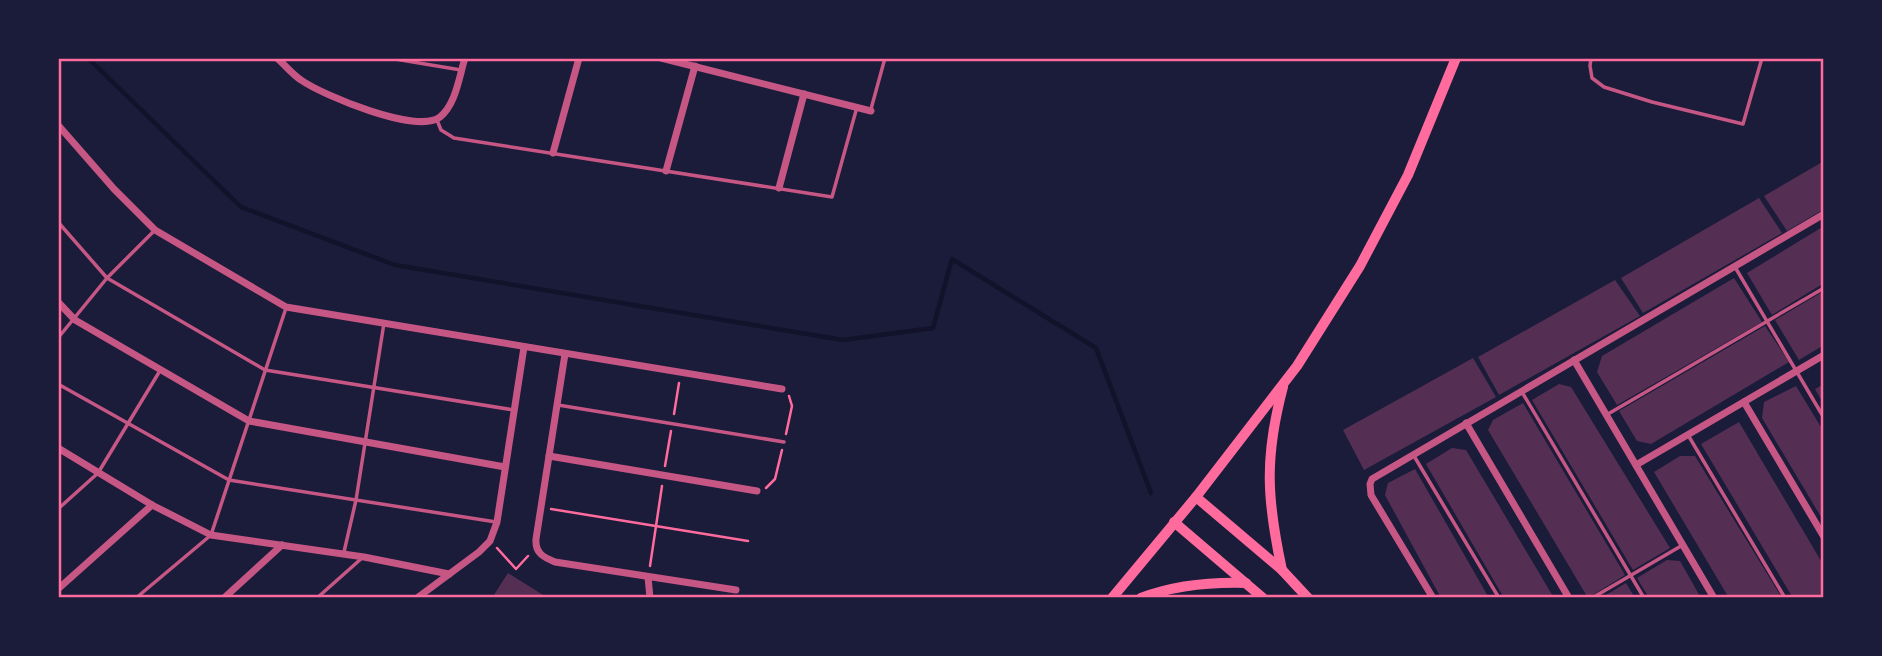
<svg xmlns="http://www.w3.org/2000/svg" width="1882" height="656" font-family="'Noto Sans',sans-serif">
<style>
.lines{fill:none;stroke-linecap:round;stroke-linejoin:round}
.stream{stroke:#12122b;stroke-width:4.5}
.building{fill:#542f53}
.path{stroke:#ff6b9d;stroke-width:2.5}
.service{stroke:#c65784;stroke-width:3.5}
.minor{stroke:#c65784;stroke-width:7}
.primary{stroke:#ff6b9d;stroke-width:10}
.neatline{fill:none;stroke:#ff6b9d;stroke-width:2.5}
</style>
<rect width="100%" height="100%" fill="#1b1b3a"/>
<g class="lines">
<path class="stream" d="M88 58 241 207 395 265 843 340 933 328 952 259 1096 348 1151 493"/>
</g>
<g class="building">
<path d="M1824 161V209L1787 231 1764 196Z"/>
<path d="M1759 198 1782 233 1643 313 1621 278Z"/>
<path d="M1824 226V283L1772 315 1747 273Z"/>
<path d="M1734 278 1762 322 1617 405 1597 372 1602 356Z"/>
<path d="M1615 280 1640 316 1499 395 1478 357Z"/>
<path d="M1824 291V345L1799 360 1775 320Z"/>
<path d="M1765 326 1789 362 1651 444 1637 441 1619 411Z"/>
<path d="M1473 358 1496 397 1364 470 1343 430Z"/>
<path d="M1559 384 1571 387 1670 548 1633 570 1532 400Z"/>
<path d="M1824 384V405L1815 389Z"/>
<path d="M1796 386 1824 432V522L1762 418 1764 402Z"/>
<path d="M1523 403 1625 575 1588 598 1488 430 1493 420Z"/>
<path d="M1739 422 1824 566V598H1793L1701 444Z"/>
<path d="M1452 448 1466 450 1554 598H1504L1426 464Z"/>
<path d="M1680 456H1695L1782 598H1729L1654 472Z"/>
<path d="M1415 469 1489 598H1441L1385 495 1388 483Z"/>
<path d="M1667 560 1680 561 1701 598H1649L1637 578Z"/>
<path d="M508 573 548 598H492Z"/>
<path d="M1626 583 1635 598H1601Z"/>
</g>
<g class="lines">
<g class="path">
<path d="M674 414 679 383"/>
<path d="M786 434 792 406 789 396"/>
<path d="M665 466 671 431"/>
<path d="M766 488 775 479 782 450"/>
<path d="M551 509 748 541"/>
<path d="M497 548 516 569 528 556"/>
<path d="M650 566 662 486"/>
</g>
<g class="service">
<path d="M389 58 461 70"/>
<path d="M1591 58 1590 66 1592 78 1604 87 1652 102 1743 124 1762 58"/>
<path d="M871 109 885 58"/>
<path d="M437 120 441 130 454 138 832 197 857 107"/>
<path d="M58 222 107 278 265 370 514 410"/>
<path d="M1735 267 1824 418"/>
<path d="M58 338 107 278 155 230"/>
<path d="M58 384 229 480 496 522"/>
<path d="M1522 392 1644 598"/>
<path d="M558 405 784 442"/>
<path d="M1608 414 1824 288"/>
<path d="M1688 435 1785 598"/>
<path d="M1414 456 1499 598"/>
<path d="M58 509 98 473 161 369"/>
<path d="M344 552 356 500 384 323"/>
<path d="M136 598 211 535 286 308"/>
<path d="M317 598 362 558"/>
<path d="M1592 598 1681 546"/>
</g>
<g class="minor">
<path d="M277 58C285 65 292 74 301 80 322 95 418 135 440 117 456 104 459 77 465 58"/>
<path d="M661 58 871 111"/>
<path d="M58 125 114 189 155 230 286 307 782 389"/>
<path d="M553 153 579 58"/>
<path d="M666 171 695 66"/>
<path d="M779 188 804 94"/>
<path d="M58 302 75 320 249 421 505 467"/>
<path d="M565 354 536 539C535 553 543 557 555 562L736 590"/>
<path d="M1574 360 1714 598"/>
<path d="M1744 402 1824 537"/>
<path d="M1466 423 1569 598"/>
<path d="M58 448 152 505 211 535 364 557 449 574"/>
<path d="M549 456 757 491"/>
<path d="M1636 465 1824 355"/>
<path d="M648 577 650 598"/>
<path d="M58 589 152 505"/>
<path d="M224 598 282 545"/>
<path d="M417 598 479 552 490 541 497 522 524 347"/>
<path d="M1433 598 1371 495 1370 484 1372 479 1824 214"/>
</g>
<g class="primary">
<path d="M1196 497 1282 570 1308 598"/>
<path d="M1174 522 1263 598"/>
<path d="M1282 570C1267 500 1264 458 1283 387"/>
<path d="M1112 598 1196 497 1297 366 1360 266 1408 175 1456 58"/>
<path d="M1141 598C1175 585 1211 582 1246 583"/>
</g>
</g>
<rect width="1882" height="656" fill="none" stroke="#1b1b3a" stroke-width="119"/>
<rect x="60" y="60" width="1762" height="536" class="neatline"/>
</svg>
